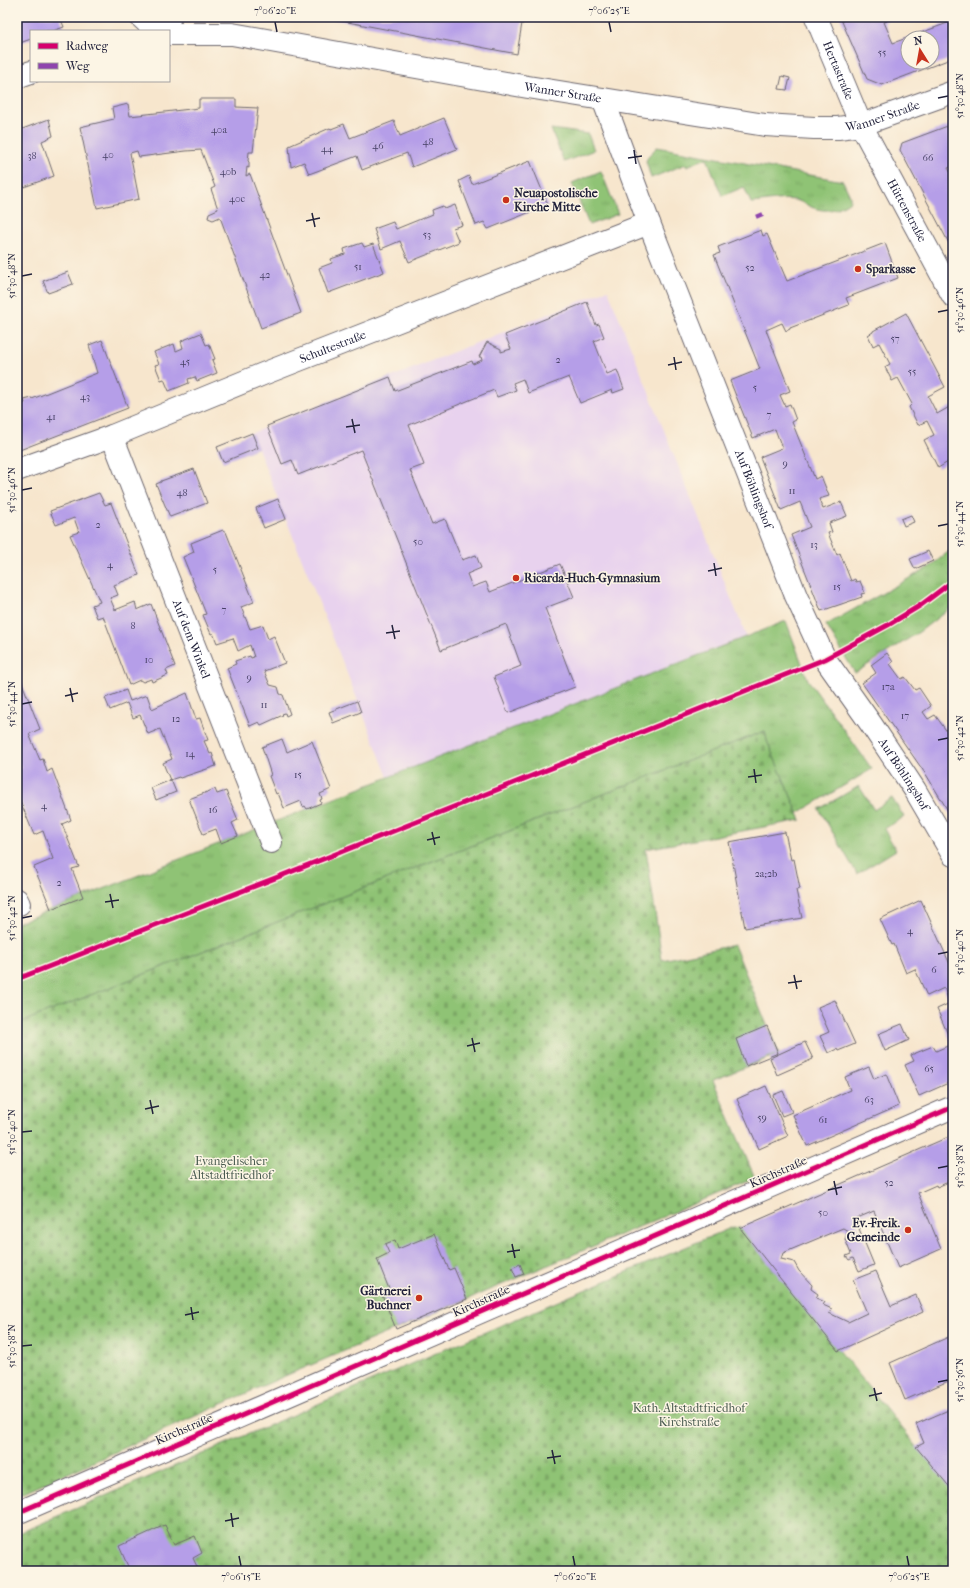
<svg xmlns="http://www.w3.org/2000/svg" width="970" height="1588" font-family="'IM FELL French Canon',serif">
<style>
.built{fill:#e8d2ee}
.grass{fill:url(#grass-tufts);stroke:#587258}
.cemetery{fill:url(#cemetery-stones);stroke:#587258}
.building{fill:#b59ee8;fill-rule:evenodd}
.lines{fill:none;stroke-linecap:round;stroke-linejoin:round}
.minor-casing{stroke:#6d676e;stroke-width:24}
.minor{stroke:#fff;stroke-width:22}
.quiet{stroke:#8e44ad;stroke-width:4;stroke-dasharray:8 4;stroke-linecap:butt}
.cycleway-casing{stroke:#fcf5e5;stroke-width:8}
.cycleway{stroke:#d6006c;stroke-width:5}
.ticks{fill:none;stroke:#22223b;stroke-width:1.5}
.poi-dot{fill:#c8321e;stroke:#fcf5e5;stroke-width:1.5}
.labels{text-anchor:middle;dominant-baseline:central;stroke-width:3;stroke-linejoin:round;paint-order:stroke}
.number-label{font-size:10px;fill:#474166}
.street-label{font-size:12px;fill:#22223b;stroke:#fcf5e5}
.poi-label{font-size:12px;font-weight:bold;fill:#22223b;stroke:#fcf5e5;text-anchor:start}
.park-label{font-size:12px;fill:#485a4f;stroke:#fcf5e5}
.neatline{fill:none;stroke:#22223b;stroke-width:1.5}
.ticks-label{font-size:10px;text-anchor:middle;fill:#22223b}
</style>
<defs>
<pattern id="grass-tufts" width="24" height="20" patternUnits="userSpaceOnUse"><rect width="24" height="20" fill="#8fc374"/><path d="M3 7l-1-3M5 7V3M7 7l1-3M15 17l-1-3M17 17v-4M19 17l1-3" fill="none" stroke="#7ba765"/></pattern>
<pattern id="cemetery-stones" width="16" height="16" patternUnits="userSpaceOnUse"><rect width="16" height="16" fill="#8fc374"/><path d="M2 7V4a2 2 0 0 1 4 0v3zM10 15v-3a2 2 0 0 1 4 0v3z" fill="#7ba765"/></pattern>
</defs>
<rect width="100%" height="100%" fill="#fcf5e5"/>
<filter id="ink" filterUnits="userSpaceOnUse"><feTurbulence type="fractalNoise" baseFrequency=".025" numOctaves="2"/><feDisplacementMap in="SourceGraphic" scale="8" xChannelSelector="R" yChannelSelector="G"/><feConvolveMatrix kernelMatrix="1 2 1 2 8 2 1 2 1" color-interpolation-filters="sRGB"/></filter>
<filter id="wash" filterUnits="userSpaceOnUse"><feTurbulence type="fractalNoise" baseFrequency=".012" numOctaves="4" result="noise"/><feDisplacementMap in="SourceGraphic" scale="16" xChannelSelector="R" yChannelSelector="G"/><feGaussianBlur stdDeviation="0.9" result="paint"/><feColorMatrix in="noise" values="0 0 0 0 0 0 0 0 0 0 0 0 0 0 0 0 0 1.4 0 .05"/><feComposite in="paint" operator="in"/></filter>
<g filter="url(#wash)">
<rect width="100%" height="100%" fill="#f7e6cd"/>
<path class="built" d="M608 290 746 636 388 777 252 433Z"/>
<g class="grass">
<path d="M551 129 588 134 594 150 564 162Z"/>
<path d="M657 147 843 181 850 196V201C837 211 824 213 809 206 805 204 800 201 795 200 780 198 765 202 751 203L744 187 722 196 707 158 687 166 686 164 651 178 646 161 649 155Z"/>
<path d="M601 171 618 214 589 225 572 183Z"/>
<path d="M953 548V606L919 632 855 673 826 625 931 566Z"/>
<path d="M786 621 808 680 872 769 798 813 767 741 765 731 17 1024V923Z"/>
<path d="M859 786 874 810 892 798 904 817 884 829 896 850 857 874 819 809Z"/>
</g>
<g class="cemetery">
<path d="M765 731 767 741 801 820 646 849 662 960 734 945 779 1054 713 1080 755 1178 285 1376 17 1496V1024Z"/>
<path d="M733 1227 740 1228 953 1491V1571H17V1534L464 1341Z"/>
</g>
<g id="blocks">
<g class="building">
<path d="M17 17H60L64 27 53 31H31V39L17 44Z"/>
<path d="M321 17H523L517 54Z"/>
<path d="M840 17H885L887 21 884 22 893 43 953 21V58L882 85 867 79ZM908 38H932V62H908Z"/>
<path d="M782 76 790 78 787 90 779 89Z"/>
<path d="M199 99H236V107L258 108 253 152H249L248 161 249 162V168L247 167 246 176 250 174 301 313 261 328 220 217 213 220 208 218 209 213 218 209 211 189 215 187 201 150 186 151 139 157 137 151 130 153 139 199 97 208 80 127 114 119 112 108 128 104 130 116 199 108Z"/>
<path d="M444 118 457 149 412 167 407 153 362 170 357 156 309 174 304 162 291 167 289 146 330 128 331 129 344 124 350 138 394 121 400 136Z"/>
<path d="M49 119 53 136 42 141 54 176 24 187 19 172 17 173V131Z"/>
<path d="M953 124V166L948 168 953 177V251L900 150 902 143Z"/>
<path d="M530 161 548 205 488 229 484 222 476 225 459 181 469 176 472 184Z"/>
<path d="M455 205 462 225 453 228 459 242 409 262 400 241 381 249 374 229 393 222 396 229 433 214 432 210 443 206 445 209Z"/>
<path d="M761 230 763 236 767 234 787 281 885 243 898 278 846 298 849 305 790 328V329L786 331 782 323 766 330 790 391 780 395 785 406 790 404 796 420 792 422 815 479 821 476 829 496 819 499 823 509 841 502 847 516 829 523 832 532 828 533 837 555 840 553 851 581 855 579 856 582 860 581 865 593 861 594 862 597 821 611 791 535 810 527 800 502 781 510 760 457 782 448 775 429 753 438 730 381 760 369 714 255 720 253 718 247Z"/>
<path d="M362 243 364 247 373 244 384 272 328 293 319 268 332 263 331 259 345 254 344 249Z"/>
<path d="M68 272 73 284 48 293 43 281Z"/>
<path d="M587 302 596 325 599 324 604 337 594 341 607 374 617 370 624 389 613 393 612 390 580 403 569 377 528 393 523 379 513 383 516 390 497 397 494 390 409 425 424 465 410 470 432 524 445 519 462 560 476 555 481 568 467 574 472 587 486 582 490 592 560 564 574 597 545 608 575 687 508 713 494 677 521 666 506 624 441 650 361 450 298 475 292 460 282 464 267 426 390 377 395 391 472 361 473 364 482 360 481 357H479L487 342 501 349V352L511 349 505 335Z"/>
<path d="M906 313 945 387 928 396 937 414 953 405V472L948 462 938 468 924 440 934 435 927 421 918 425 909 407 912 404 898 378 892 381 885 367 890 364 879 343 873 346 868 335 873 332V331Z"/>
<path d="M201 333 206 345 209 344 215 359 212 360 217 373 197 381 195 377 188 379 189 383 169 391 164 379 161 380 155 365 159 364 154 352 174 344 176 351 183 348 181 341Z"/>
<path d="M102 340 128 408 17 451V407L25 403 24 400 32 398V399L97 373 89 345Z"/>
<path d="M252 433 258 448 223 462 217 447Z"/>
<path d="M194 469 207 503 170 517 156 484 161 482V481Z"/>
<path d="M99 493 105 505 111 503 139 575 114 585 118 595 110 598 115 610 135 602 137 610 151 604 175 666 166 670 168 675 152 682 151 679 143 682 140 680 129 685 103 616 97 618 92 605 100 602 70 535 79 532 74 518 56 525 50 511Z"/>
<path d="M278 499 286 519 264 528 256 508Z"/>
<path d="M911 515 914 522 904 526 901 519Z"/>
<path d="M223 530 226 532 254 602 241 607 250 629 263 625 268 639 274 636 285 663 264 671 270 685 278 687 280 694 283 695 290 714 286 716 285 713 282 714 283 715 261 725 259 722 250 726 227 668 236 664 235 661 250 656 251 658 254 657 250 645 238 651 233 638 217 643 213 633 211 634 203 615 206 614 183 557 194 552 191 543Z"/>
<path d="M928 551 933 561 915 569 910 559Z"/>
<path d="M887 653 893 662 890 664 901 679 905 677 915 690 919 688 931 706 923 712 928 719 935 715 953 740V819L927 776 862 683 876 673 871 665Z"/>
<path d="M17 670 40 729 29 734 40 760 43 759 47 772 52 769 71 820 62 824 79 867 72 869 83 897 51 909 34 867 53 859 43 831 34 835 17 793V769L21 768 17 758Z"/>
<path d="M126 690 130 701 147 695 152 709 187 693 196 719 200 718 208 740 204 741 210 754 212 753 216 766 180 778 179 777 170 780 163 763 172 759 160 729 148 734 140 715 133 718 127 703 110 710 105 698Z"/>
<path d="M357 701 361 712 333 723 329 712Z"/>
<path d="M282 739 287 752 312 741 331 789 320 794 322 799 320 800 321 803 307 809 305 806 303 807 301 801 284 808 278 793 276 794 269 776 271 775 262 747Z"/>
<path d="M171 780 176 792 156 800 151 788Z"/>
<path d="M215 789 217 794 226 791 238 820 232 823 238 836 221 843 216 829 203 834 189 799Z"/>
<path d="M785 832 791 860 794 859 800 889 796 890 802 918 745 928 729 842Z"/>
<path d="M921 900 953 971V1081L919 1096 905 1065 914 1061 911 1055 933 1046 936 1051 952 1044 937 1009 950 1003 944 988 927 996 915 969 906 973 894 944 892 945 880 919Z"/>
<path d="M835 1000 855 1044 838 1051 837 1049 828 1053 820 1036 829 1032 818 1007Z"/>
<path d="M902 1024 909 1040 885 1051 878 1034Z"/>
<path d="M767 1026 778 1053 746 1066 736 1039Z"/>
<path d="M805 1042 813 1059 777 1075 770 1058Z"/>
<path d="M869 1067 874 1079 886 1074 899 1106 807 1146 793 1115 850 1090 845 1077Z"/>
<path d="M766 1086 788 1136 759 1149 737 1099Z"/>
<path d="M783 1091 792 1112 782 1116 773 1095Z"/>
<path d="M953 1135V1180L937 1187 936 1185 918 1193 941 1249 898 1268 874 1211 855 1219 874 1265 859 1271 853 1258 849 1260 846 1256 851 1254 845 1239 848 1231 843 1228 783 1253 781 1259 794 1262 799 1271 812 1285 811 1289 818 1294 816 1298 825 1302 823 1305 832 1309 829 1313 848 1322 867 1313 853 1280 876 1271 891 1306 916 1295 923 1312 838 1351 740 1228Z"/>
<path d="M434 1234 449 1270 454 1268 467 1299 396 1329 381 1292 389 1289 377 1259 389 1253 385 1244 395 1240 398 1249Z"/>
<path d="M520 1264 524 1274 516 1277 512 1268Z"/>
<path d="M953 1335V1379L905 1400 890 1363Z"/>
<path d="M953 1408V1491L916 1447 924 1443 916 1424Z"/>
<path d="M165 1525 174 1545 195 1536 202 1553 193 1558 199 1571H130L119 1546Z"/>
</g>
</g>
</g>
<g filter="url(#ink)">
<use href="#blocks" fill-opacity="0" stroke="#6d676e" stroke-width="1"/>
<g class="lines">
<defs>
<g id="minor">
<path d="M141 17 156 31"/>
<path id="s1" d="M816 17 861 125 953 296"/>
<path d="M162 31 170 17"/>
<path id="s2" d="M169 34H232L528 87 765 125 814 128H838L861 125 953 92"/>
<path d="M17 77 31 72"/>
<path id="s3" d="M603 99 649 223 796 596 825 659 871 724 915 790 953 855"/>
<path id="s4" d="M112 436 271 842"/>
<path id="s5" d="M17 470 112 436 263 374 649 223"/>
<path d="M17 900 19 904"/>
<path d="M17 1513 953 1107"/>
</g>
</defs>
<use href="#minor" class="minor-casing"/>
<use href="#minor" class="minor"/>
<path class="quiet" d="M756 217 763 214"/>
<defs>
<g id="cycleway">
<path d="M17 979 283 875 825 659 888 625 921 605 953 581"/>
<path d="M17 1513 953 1107"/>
</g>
</defs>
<use href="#cycleway" class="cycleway-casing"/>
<use href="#cycleway" class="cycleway"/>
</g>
</g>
<path class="ticks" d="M275 22 277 32M609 22 611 32M938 98 948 96M634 150 636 164M628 158 642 156M312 213 315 227M306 221 320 218M22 276 32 274M938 312 948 310M674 357 676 370M668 365 682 362M352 419 355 433M346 427 360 425M22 490 32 488M938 526 948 524M714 563 716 576M708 571 722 568M392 625 395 639M386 633 400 631M70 688 73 702M65 696 78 693M22 704 32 702M938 740 948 738M754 769 756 783M748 777 762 775M432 832 435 845M427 840 440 837M110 894 113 908M105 902 119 900M22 918 32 916M938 954 948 952M794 975 797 989M788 983 802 981M472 1038 475 1052M467 1046 480 1043M150 1100 153 1114M145 1109 159 1106M22 1132 32 1131M938 1168 948 1166M834 1181 837 1195M828 1190 842 1187M512 1244 515 1258M507 1252 520 1250M191 1307 193 1320M185 1315 199 1312M22 1346 32 1345M938 1382 948 1380M874 1388 877 1401M869 1396 882 1393M552 1450 555 1464M547 1458 561 1456M231 1513 233 1527M225 1521 239 1518M239 1556 241 1566M573 1556 575 1566M907 1556 909 1566"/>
<g class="poi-dot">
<circle cx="506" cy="200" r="4"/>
<circle cx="858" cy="269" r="4"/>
<circle cx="516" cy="578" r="4"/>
<circle cx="908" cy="1230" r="4"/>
<circle cx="419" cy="1298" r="4"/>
</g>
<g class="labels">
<g class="number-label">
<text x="882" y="53">55</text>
<text x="219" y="130">40a</text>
<text x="428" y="142">48</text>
<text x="378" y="146">46</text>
<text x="327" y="149">44</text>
<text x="108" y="155">40</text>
<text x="32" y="156">38</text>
<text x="928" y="158">66</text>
<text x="228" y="172">40b</text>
<text x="237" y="199">40c</text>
<text x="427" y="235">53</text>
<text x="358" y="267">51</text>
<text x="750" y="268">52</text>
<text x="265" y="275">42</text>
<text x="895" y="339">57</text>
<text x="558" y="360">2</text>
<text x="185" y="362">45</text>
<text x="912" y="372">55</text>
<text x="755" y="388">5</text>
<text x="85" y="397">43</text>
<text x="769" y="415">7</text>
<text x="51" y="417">41</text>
<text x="785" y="464">9</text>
<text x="792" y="491">11</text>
<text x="182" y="493">48</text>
<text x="98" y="525">2</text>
<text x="418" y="542">50</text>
<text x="814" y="545">13</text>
<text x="110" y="565">4</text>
<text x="215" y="570">5</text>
<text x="837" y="587">15</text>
<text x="224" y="610">7</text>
<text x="133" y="626">8</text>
<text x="149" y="660">10</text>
<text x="249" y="678">9</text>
<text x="888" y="687">17a</text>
<text x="264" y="705">11</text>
<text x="905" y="716">17</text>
<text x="176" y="719">12</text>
<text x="190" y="754">14</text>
<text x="298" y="775">15</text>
<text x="44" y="806">4</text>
<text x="213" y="810">16</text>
<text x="766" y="874">2a;2b</text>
<text x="59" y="883">2</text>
<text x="910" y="931">4</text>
<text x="934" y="970">6</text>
<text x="929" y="1069">65</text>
<text x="869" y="1100">63</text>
<text x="762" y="1118">59</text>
<text x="823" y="1120">61</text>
<text x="889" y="1183">52</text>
<text x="823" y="1213">50</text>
</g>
<g class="street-label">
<text stroke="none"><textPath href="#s1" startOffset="58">Hertastraße</textPath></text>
<text stroke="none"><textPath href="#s2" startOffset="399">Wanner Straße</textPath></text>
<text stroke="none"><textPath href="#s2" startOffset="723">Wanner Straße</textPath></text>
<text stroke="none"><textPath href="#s1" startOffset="214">Hüttenstraße</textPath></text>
<text stroke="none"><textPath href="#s5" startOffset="339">Schultestraße</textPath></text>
<text stroke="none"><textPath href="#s3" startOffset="418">Auf Böhlingshof</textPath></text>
<text stroke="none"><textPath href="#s4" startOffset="218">Auf dem Winkel</textPath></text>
<text stroke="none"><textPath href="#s3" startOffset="742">Auf Böhlingshof</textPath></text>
<text transform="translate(778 1172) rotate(-24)">Kirchstraße</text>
<text transform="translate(481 1301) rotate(-24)">Kirchstraße</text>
<text transform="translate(184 1429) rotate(-23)">Kirchstraße</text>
</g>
<g class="poi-label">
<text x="514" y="193">Neuapostolische<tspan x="514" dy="14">Kirche Mitte</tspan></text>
<text x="866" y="269">Sparkasse</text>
<text x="524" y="578">Ricarda-Huch-Gymnasium</text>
<text x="900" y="1223" text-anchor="end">Ev.-Freik.<tspan x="900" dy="14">Gemeinde</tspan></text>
<text x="411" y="1291" text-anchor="end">Gärtnerei<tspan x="411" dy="14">Buchner</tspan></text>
</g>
<g class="park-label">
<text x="231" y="1161">Evangelischer<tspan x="231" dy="14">Altstadtfriedhof</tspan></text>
<text x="689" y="1408">Kath. Altstadtfriedhof<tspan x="689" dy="14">Kirchstraße</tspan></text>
</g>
</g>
<rect width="970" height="1588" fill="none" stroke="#fcf5e5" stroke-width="44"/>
<rect x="30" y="30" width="140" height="52" fill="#fcf5e5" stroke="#a5a1a1"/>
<rect x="38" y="43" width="20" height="6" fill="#d6006c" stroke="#a5a1a1"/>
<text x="66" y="50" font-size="12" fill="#22223b">Radweg</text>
<rect x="38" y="63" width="20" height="6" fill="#8e44ad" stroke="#a5a1a1"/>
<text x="66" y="70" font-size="12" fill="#22223b">Weg</text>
<g transform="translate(920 50) rotate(349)"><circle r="19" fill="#fcf5e5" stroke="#a5a1a1"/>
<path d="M0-3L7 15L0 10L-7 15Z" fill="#c8321e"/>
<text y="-6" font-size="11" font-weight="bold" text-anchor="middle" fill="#22223b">N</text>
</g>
<rect x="22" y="22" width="926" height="1544" class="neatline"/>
<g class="ticks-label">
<text x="275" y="14">7°06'20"E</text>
<text x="609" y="14">7°06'25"E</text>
<text transform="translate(959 96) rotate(-90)" y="4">51°30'48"N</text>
<text transform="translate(11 276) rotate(-90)" y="4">51°30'48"N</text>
<text transform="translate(959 310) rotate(-90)" y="4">51°30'46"N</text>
<text transform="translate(11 490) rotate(-90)" y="4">51°30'46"N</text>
<text transform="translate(959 524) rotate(-90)" y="4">51°30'44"N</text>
<text transform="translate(11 704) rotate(-90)" y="4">51°30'44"N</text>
<text transform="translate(959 738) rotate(-90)" y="4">51°30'42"N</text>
<text transform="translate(11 918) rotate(-90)" y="4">51°30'42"N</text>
<text transform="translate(959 952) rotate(-90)" y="4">51°30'40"N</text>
<text transform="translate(11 1132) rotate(-90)" y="4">51°30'40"N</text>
<text transform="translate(959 1166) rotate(-90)" y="4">51°30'38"N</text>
<text transform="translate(11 1346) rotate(-90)" y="4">51°30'38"N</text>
<text transform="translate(959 1380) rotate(-90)" y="4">51°30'36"N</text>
<text x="241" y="1580">7°06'15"E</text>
<text x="575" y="1580">7°06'20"E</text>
<text x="909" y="1580">7°06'25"E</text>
</g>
</svg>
